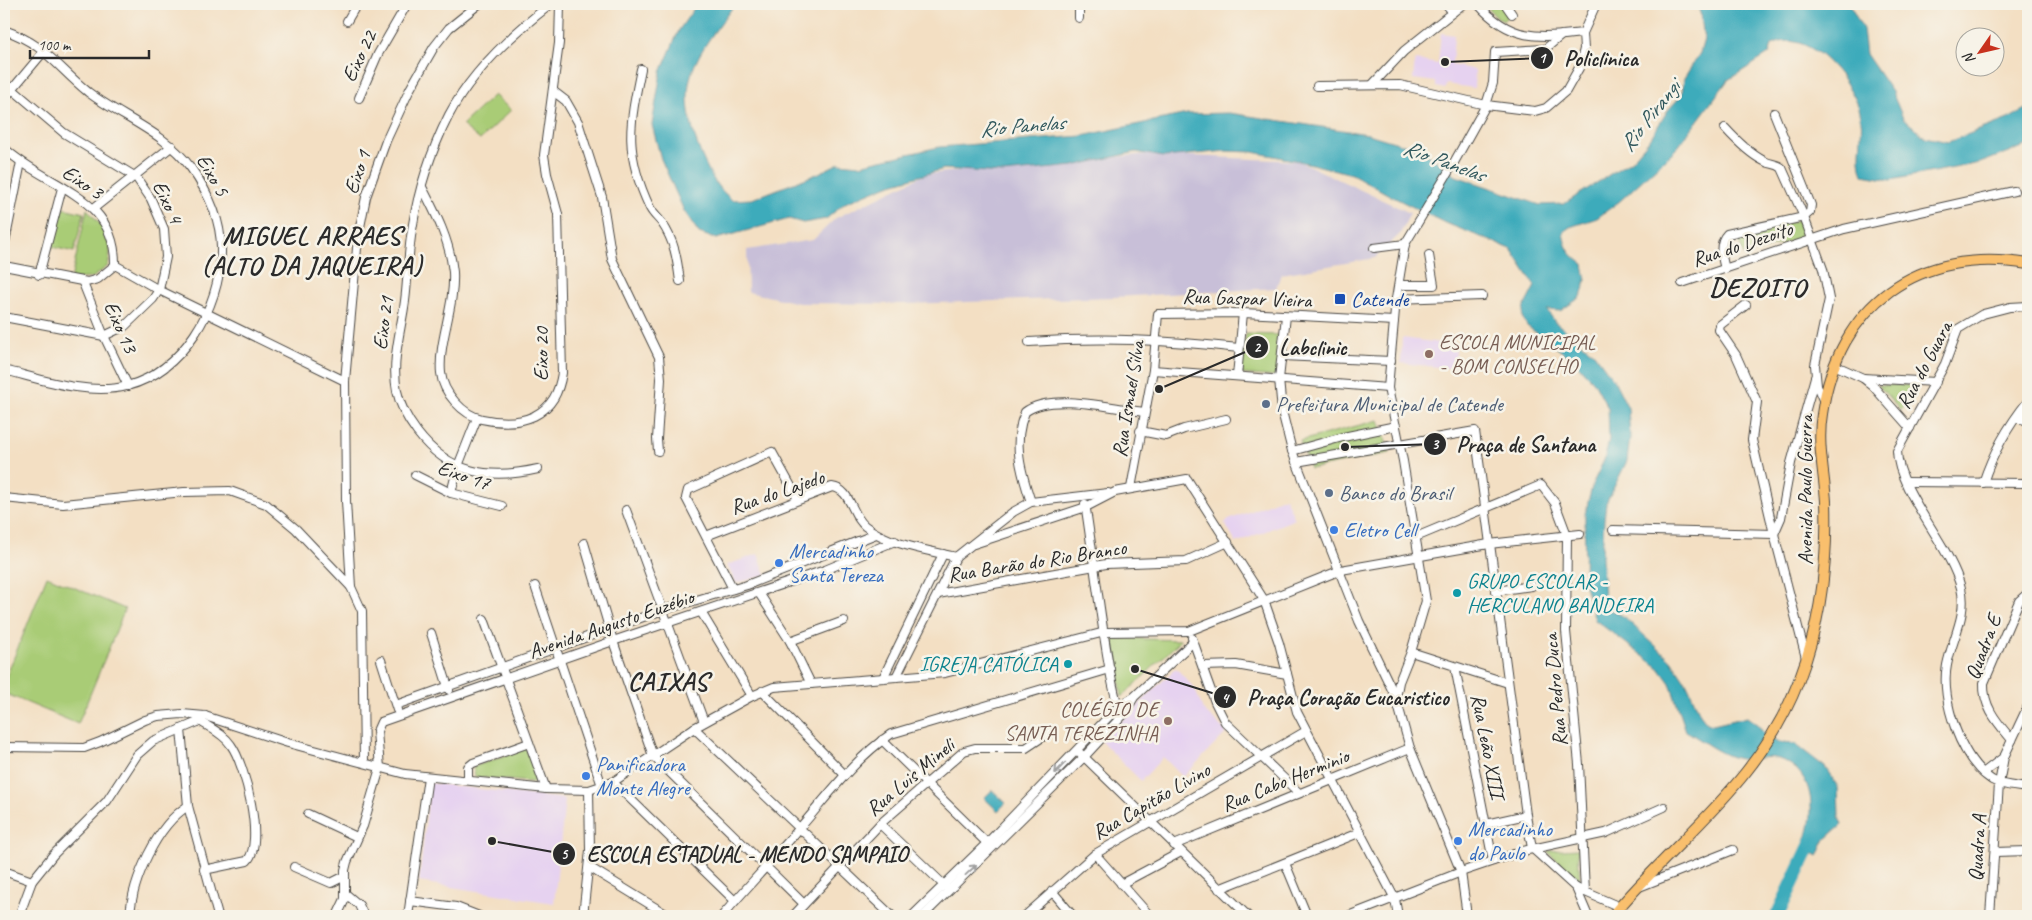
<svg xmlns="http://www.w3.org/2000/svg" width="2032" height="920" font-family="Caveat,sans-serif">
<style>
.built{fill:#e6d2f0}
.industrial{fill:#c8bfd8}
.green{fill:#a9cc76;stroke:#6a7c50}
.water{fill:#3dabbb;stroke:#346b73}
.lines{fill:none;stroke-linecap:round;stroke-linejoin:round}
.river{stroke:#3dabbb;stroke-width:14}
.minor-tunnel{stroke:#cbbba5;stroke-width:8;stroke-dasharray:8 4;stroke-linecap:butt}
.minor-casing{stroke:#494642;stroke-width:10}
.major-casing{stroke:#494642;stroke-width:12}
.minor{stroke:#fff;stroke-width:8}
.major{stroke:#f9bf6d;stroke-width:10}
.oneway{stroke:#a0a0a0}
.transit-dot{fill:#1a4fb4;stroke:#f7f3e8;stroke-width:2}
.education-dot{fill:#8d6e63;stroke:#f7f3e8;stroke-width:2}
.service-dot{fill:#5c6f8a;stroke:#f7f3e8;stroke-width:2}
.shop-dot{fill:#3f7fe0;stroke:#f7f3e8;stroke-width:2}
.culture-dot{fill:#0f9aa8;stroke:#f7f3e8;stroke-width:2}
.labels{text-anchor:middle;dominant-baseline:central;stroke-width:5;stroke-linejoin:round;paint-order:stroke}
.street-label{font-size:21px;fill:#2b2b2b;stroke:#f7f3e8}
.transit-label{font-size:21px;fill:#164399;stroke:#f7f3e8;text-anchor:start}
.education-label{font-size:21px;fill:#785e54;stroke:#f7f3e8;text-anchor:start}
.service-label{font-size:21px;fill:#4e5e75;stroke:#f7f3e8;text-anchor:start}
.shop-label{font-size:21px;fill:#366cbe;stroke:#f7f3e8;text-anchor:start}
.culture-label{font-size:21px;fill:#0d838f;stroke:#f7f3e8;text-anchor:start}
.water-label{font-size:22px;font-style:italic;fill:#31585d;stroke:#f7f3e8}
.district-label{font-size:26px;font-weight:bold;letter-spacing:1px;fill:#2b2b2b;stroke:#f7f3e8}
.leader{fill:none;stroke:#2b2b2b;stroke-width:2}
.callout-dot{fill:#2b2b2b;stroke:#f7f3e8;stroke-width:2}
.mark-label{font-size:15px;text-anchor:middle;font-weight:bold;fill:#fff}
.callout-label{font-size:22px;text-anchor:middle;font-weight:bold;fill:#2b2b2b;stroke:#f7f3e8;stroke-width:5;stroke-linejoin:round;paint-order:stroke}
</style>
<rect width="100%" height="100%" fill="#f7f3e8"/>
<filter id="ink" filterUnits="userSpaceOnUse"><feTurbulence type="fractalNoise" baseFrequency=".02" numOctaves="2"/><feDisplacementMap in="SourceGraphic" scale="10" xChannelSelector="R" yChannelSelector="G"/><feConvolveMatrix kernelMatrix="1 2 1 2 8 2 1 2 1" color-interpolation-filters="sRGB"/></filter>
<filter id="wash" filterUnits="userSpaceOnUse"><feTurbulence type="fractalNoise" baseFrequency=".0096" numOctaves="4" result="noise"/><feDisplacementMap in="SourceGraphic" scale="20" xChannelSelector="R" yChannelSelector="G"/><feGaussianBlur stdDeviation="1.12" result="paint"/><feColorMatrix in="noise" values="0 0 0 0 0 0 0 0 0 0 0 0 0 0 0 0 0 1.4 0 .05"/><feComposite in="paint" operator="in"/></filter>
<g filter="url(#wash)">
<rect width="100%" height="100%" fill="#f3dfc3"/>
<g class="built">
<path d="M1441 33 1454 35 1452 65 1475 70 1474 88 1446 84 1445 89 1436 87V82L1413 79 1415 60 1438 64Z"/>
<path d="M1402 338 1456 345 1455 369 1401 363Z"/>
<path d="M1285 497 1295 519 1236 543 1224 522Z"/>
<path d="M758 554 766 575 736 583 727 565Z"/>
<path d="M1176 668 1195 689 1203 710 1227 732 1183 777 1163 757 1141 781 1101 741Z"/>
<path d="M430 783 565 799 554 903 419 882Z"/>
</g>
<path class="industrial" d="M1149 154 1299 161 1410 213 1400 234 1375 258 1281 274 1276 288 1115 297 906 304 799 303 748 292 747 250 813 240 836 218 926 174Z"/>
<g class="green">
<path d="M1485 4H1501L1509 15 1503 21 1494 15Z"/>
<path d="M494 95 511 110 480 140 462 125Z"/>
<path d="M63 208 84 213 74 252 52 247Z"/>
<path d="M87 209C104 229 115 237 108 266L92 278 71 279Z"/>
<path d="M1802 219 1807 236 1744 256 1737 236Z"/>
<path d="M1246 334 1282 335 1277 377 1240 374Z"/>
<path d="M1878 385H1915L1901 411Z"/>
<path d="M1379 420 1390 453 1310 469 1300 441Z"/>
<path d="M47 576 125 609 78 724 4 693V682Z"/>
<path d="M1113 638 1181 640 1122 697Z"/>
<path d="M526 748 540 783 475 777 473 767Z"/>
<path d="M1578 849 1580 883 1547 851Z"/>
</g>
<g class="water">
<path d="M697 4H735C720 25 699 49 691 75 681 107 698 153 714 180 718 188 726 194 732 200L752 199 817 174 839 163 859 165 939 147 1082 136 1187 114 1229 113 1368 134 1411 147 1432 158 1456 176 1540 205 1564 204 1632 160 1650 139 1668 110 1682 95 1684 78 1700 53 1704 39 1701 16 1697 4H1849L1863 29 1866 54 1892 92 1903 118 1925 137 1948 142 2008 119 2028 108V145L1980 163 1891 180 1863 175C1855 154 1866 130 1859 108 1848 77 1807 27 1772 45L1769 54 1728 80 1678 147 1620 201 1597 218 1570 227 1563 232C1565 248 1570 255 1583 264L1586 280 1581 297 1560 311 1547 310 1555 322 1594 353 1614 380 1628 408 1630 437 1627 461 1606 503 1604 520 1602 557 1604 601 1608 609 1623 616 1671 660 1687 684 1700 714 1707 723 1713 725 1747 717 1758 725 1765 735 1781 743 1795 744 1825 767 1838 787 1839 816 1842 825 1826 839 1818 856 1803 847C1816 816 1817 772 1779 759 1768 755 1752 760 1740 759 1721 756 1702 740 1686 731L1670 683 1659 668 1595 620 1584 582 1585 514 1593 483 1605 458 1609 439 1608 408 1594 382 1572 359 1527 326 1522 317 1524 307 1535 286 1511 249 1443 222 1391 196 1352 174 1299 161 1253 152 1226 151 1164 157 1136 152 1073 166 1003 173 944 169 888 185 845 203 826 219 803 223 789 219 716 239 699 233 684 211 661 159 652 125 661 72 679 30Z"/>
<path d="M992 790 1006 803 998 811 984 798Z"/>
</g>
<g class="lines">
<path class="river" d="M1777 916 1816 833"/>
</g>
</g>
<g filter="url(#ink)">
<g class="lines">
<path class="minor-tunnel" d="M1460 4 1467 12"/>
<defs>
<g id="minor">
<path d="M1446 4 1453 12"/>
<path d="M1478 4C1510 41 1538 38 1583 33"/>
<path d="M1505 4 1512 14"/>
<path d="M1079 18V4"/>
<path d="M347 21 357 4"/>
<path d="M4 30C45 44 56 66 88 92 122 118 165 132 191 168 208 192 222 222 221 252 220 308 183 371 127 386 88 396 41 379 4 370"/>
<path d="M641 69C629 127 624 153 650 208 653 214 658 218 662 223 675 242 677 259 680 281"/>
<path d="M4 82 64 133 136 177 151 199 164 229 166 257 159 290 153 299 125 326 104 336 4 317"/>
<path d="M1373 84 1404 51 1463 4"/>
<path d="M1317 86 1400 85 1486 105 1535 111 1546 108 1566 91 1579 68 1584 49 1583 33 1596 4"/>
<path d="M553 91 566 101 578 122 602 197 612 259 659 357 661 379 657 439 658 451"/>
<path d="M359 98 378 54 407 4"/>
<path d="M4 99 45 50"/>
<path d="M1774 113 1811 205 1810 212 1804 217 1823 269 1829 299 1815 365 1817 386 1824 402"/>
<path d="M1725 128C1736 140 1750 154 1764 161 1771 165 1776 163 1782 168L1804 217 1727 234C1718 243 1722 258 1725 269"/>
<path d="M4 148C47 188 116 195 115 265L98 279 87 282 4 266"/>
<path d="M422 187C436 214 450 241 453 272 455 307 438 342 441 373 443 393 463 415 482 419 500 423 517 424 534 416 552 407 559 392 562 373L558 214 547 174 544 155 559 43 560 4"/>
<path d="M94 208 172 146"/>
<path d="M4 247 21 162"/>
<path d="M1374 248 1405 244"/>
<path d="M115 265 159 290 345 381"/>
<path d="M39 275 62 188"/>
<path d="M83 283 104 336 128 386"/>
<path d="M1682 283 1844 229 2014 191"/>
<path d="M1399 285H1434L1429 255"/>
<path d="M1396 299 1482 296"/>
<path d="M1746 305 1720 325 1719 330 1736 355 1757 402 1752 440 1774 534 1806 658"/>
<path d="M2028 306 2010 307 1983 314 1958 329 1945 364 1897 451C1898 492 1951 546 1961 588 1968 614 1952 639 1947 665 1940 700 1961 760 1992 780 2002 786 2016 786 2028 788"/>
<path d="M1286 316 1279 379 1282 411 1292 451 1359 621 1396 698"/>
<path d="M1029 342C1104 337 1165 340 1239 348"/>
<path d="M1282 356 1391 361"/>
<path d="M1834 365 1863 378 1873 386 1910 428"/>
<path d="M1153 370 1388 388"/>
<path d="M1237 376 1243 313"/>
<path d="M1863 378 1936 382"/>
<path d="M2017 418 2028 421"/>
<path d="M2020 419 2028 412"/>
<path d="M1140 431 1166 436 1184 429 1226 419"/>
<path d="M1292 451 1343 437 1396 426"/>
<path d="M1296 462 1475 431 1526 815 1532 848"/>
<path d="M538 469C489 480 449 474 417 432 408 420 400 406 397 391 391 361 401 331 405 301 408 278 408 253 412 230 418 191 432 149 449 115 472 71 512 34 551 4"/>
<path d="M415 475 451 493 502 506"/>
<path d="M1906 482 2028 483"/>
<path d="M1983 483C1993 452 2008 426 2028 401"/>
<path d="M1131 488 1153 370 1158 314 1243 313 1394 321"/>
<path d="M451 493 458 466 477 418"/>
<path d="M4 498 63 504 184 492 230 491 266 504 296 529 351 587 362 611 364 762"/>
<path d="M1031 502C1021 472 1012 443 1025 412 1050 392 1113 408 1144 412"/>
<path d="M1085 504C1091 534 1109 698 1121 711"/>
<path d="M626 510 704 722"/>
<path d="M1613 530 1774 534"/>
<path d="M1774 534 1781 518 1791 463 1815 377"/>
<path d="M706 536 832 487C851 489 851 515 865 526 889 545 927 550 956 557"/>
<path d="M1416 537 1541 485 1555 503 1567 535 1566 631 1579 764 1585 892"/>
<path d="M584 543 613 641 653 756 804 904"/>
<path d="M974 544 1086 507 1115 492 1187 479 1264 600 1279 643 1297 712 1395 899 1398 916"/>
<path d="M535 586 602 786"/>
<path d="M351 587 346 501 345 381 358 237 366 197 386 141 410 89 434 47 449 28 479 4"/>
<path d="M733 589 686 498 688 490 772 452 798 499"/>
<path d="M1495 591 1532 586"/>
<path d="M759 593 790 641 811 684"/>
<path d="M938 594 1106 564 1186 561 1228 542"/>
<path d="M701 612 752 696"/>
<path d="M484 619 546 789"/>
<path d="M431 633 449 690"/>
<path d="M1192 638 1215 702 1225 722 1299 793"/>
<path d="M790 641 844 621"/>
<path d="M1411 652 1508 683"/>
<path d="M381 660 397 710"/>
<path d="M1203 666 1236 665 1287 674"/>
<path d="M1455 667 1493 861"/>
<path d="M896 677 956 557 1013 512 1031 502 1108 493"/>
<path d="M883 678 943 554"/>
<path d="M762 691 845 775"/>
<path d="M396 705 663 610 747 585 876 534"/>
<path d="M200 721C210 728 224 734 231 745 245 764 265 843 247 861L204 870"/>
<path d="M694 728 892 916"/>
<path d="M181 729 188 806 218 916"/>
<path d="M882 740 989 845"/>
<path d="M2012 740C1997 722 1983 707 1984 683L2019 601 2028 593"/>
<path d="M4 747 84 748 100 742 145 720 158 716 182 714 205 716 288 743 405 774 546 789 589 790 613 782 694 728 752 696 774 687 945 673 1105 632 1189 631 1341 570 1489 544 1580 534"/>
<path d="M1081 754 1248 916"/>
<path d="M1983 773 2004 757"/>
<path d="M468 780V767L473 763 529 743"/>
<path d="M613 782 735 901"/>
<path d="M308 814 357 837"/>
<path d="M880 824 946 887"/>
<path d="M1486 824 1526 815"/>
<path d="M1174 845 1410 748"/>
<path d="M1532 848 1576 888 1620 907"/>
<path d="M1995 852 2028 851"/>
<path d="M1095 854 1150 916"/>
<path d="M1285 863 1307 916"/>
<path d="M294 867 331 883 345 876"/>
<path d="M589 867 669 916"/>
<path d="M4 871 32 881"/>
<path d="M1121 884 1181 852"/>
<path d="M1639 887 1733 850"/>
<path d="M1576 888 1588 916"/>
<path d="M1219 889 1361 832"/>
<path d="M1052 891 1073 916"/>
<path d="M346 894 359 905 364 916"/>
<path d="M410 901 456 907 479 916"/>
<path d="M130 912 150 916"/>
<path d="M19 916 32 881 53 855 107 801 137 755 153 741 200 721 205 716"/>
<path d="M130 916C132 880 157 825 188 806"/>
<path d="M337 916 345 899V870L347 862 363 826 380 768 377 731 381 722 613 641 825 570 895 541"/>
<path d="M408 916 428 777"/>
<path d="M583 916 590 850 589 790"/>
<path d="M722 916C747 887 773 860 798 830 827 797 854 759 891 734L1110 669"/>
<path d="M793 916 880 824 964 751 975 748H1026L1050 732"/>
<path d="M912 916 987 843 1118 707 1134 697 1193 642"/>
<path d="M923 916 1084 757 1124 714 1133 699"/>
<path d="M1025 916 1095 854 1306 731"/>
<path d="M1348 916 1461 872 1523 851 1606 833 1664 807"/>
<path d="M1467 916 1461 872 1410 748 1396 698 1399 682 1411 652 1426 601 1403 461 1388 388 1396 299 1405 244 1452 166 1486 105 1493 83 1495 52 1545 49 1562 35"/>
<path d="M1990 916 1999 784 2004 757 2028 706"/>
</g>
<path id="major" d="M1612 916C1680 835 1760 783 1799 680 1821 623 1828 562 1826 501 1824 472 1817 443 1822 414 1838 304 1918 246 2028 264"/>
</defs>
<use href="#minor" class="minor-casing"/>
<use href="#major" class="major-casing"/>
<use href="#minor" class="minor"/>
<use href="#major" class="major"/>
</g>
<defs><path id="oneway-shaft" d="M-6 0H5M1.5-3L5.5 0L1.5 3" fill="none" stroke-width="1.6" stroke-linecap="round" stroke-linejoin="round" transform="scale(1.25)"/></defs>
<g class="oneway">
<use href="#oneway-shaft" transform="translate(1060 768) rotate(134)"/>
<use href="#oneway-shaft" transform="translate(971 870) rotate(-43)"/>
</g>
</g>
<rect class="transit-dot" x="1334" y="293" width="12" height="12" rx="2.5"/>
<g class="education-dot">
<circle cx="1429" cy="354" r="5"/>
<circle cx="1168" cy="721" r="5"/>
</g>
<g class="service-dot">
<circle cx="1266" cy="404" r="5"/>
<circle cx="1329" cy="493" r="5"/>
</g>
<g class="shop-dot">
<circle cx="1334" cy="530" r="5"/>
<circle cx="779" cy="563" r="5"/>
<circle cx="586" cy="776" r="5"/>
<circle cx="1458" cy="841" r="5"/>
</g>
<g class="culture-dot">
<circle cx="1457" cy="593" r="5"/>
<circle cx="1068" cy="664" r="5"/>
</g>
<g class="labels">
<g class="street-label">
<text transform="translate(359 56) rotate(-64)">Eixo 22</text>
<text transform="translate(357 172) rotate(-71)">Eixo 1</text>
<text transform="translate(213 175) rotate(60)">Eixo 5</text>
<text transform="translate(83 182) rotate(34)">Eixo 3</text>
<text transform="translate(168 202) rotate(65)">Eixo 4</text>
<text transform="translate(1742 244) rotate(-18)">Rua do Dezoito</text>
<text transform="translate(1247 298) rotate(2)">Rua Gaspar Vieira</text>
<text transform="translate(383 323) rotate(-82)">Eixo 21</text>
<text transform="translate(121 327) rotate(66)">Eixo 13</text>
<text transform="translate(541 354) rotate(-89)">Eixo 20</text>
<text transform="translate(1924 365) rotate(-62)">Rua do Guara</text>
<text transform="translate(1128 399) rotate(-81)">Rua Ismael Silva</text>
<text transform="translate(464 475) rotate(19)">Eixo 17</text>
<text transform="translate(1805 490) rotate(-90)">Avenida Paulo Guerra</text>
<text transform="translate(777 492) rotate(-19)">Rua do Lajedo</text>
<text transform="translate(1037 561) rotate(-9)">Rua Barão do Rio Branco</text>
<text transform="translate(611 624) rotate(-19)">Avenida Augusto Euzébio</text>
<text transform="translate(1983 647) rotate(-69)">Quadra E</text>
<text transform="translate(1555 690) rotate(-95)">Rua Pedro Duca</text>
<text transform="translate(1488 746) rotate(79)">Rua Leão XIII</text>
<text transform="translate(910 777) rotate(-40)">Rua Luis Mineli</text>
<text transform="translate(1285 780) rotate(-22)">Rua Cabo Herminio</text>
<text transform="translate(1151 801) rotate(-30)">Rua Capitão Livino</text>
<text transform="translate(1977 848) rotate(-86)">Quadra A</text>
</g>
<g class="transit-label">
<text x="1351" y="299">Catende</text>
</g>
<g class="education-label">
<text x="1439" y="342">ESCOLA MUNICIPAL<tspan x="1439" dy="24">- BOM CONSELHO</tspan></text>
<text x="1158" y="709" text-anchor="end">COLÉGIO DE<tspan x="1158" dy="24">SANTA TEREZINHA</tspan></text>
</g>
<g class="service-label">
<text x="1276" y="404">Prefeitura Municipal de Catende</text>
<text x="1339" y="493">Banco do Brasil</text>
</g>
<g class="shop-label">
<text x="1344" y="530">Eletro Cell</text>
<text x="789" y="551">Mercadinho<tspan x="789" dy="24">Santa Tereza</tspan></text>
<text x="596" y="764">Panificadora<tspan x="596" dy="24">Monte Alegre</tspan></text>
<text x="1468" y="829">Mercadinho<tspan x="1468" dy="24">do Paulo</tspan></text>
</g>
<g class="culture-label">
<text x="1467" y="581">GRUPO ESCOLAR -<tspan x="1467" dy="24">HERCULANO BANDEIRA</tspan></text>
<text x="1058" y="664" text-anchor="end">IGREJA CATÓLICA</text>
</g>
<g class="water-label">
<text transform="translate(1650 116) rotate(-52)">Rio Pirangi</text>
<text transform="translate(1022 126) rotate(-5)">Rio Panelas</text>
<text transform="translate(1444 161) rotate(20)">Rio Panelas</text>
</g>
<g class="district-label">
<text x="312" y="235">MIGUEL ARRAES<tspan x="312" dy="30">(ALTO DA JAQUEIRA)</tspan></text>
<text x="1758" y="287">DEZOITO</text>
<text x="668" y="681">CAIXAS</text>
</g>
</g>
<path class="leader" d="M1445 62L1542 58M1159 389L1257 347M1345 447L1435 444M1135 669L1225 697M492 841L564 854"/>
<g class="callout-dot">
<circle cx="1445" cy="62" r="5"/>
<circle cx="1159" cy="389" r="5"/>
<circle cx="1345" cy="447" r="5"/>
<circle cx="1135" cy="669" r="5"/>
<circle cx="492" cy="841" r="5"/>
<circle cx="1542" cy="58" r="12"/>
<circle cx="1257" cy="347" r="12"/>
<circle cx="1435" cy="444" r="12"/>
<circle cx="1225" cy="697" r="12"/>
<circle cx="564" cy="854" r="12"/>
</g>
<g class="mark-label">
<text x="1542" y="63">1</text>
<text x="1257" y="352">2</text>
<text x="1435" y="449">3</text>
<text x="1225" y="703">4</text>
<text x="564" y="859">5</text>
</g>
<g class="callout-label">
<text x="1601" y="66">Policlinica</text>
<text x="1313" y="355">Labclinic</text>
<text x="1526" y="452">Praça de Santana</text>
<text x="1348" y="705">Praça Coração Eucaristico</text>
<text x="747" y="862">ESCOLA ESTADUAL - MENDO SAMPAIO</text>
</g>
<rect width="2032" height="920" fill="none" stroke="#f7f3e8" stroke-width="20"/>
<g transform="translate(1980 52) rotate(236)"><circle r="24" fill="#f7f3e8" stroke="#a5a39c"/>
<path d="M0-4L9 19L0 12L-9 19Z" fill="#c8321e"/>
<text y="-8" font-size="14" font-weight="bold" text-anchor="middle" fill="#2b2b2b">N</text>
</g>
<path d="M30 50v8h119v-8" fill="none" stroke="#2b2b2b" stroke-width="2.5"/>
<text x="38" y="50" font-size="15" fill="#2b2b2b" stroke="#f7f3e8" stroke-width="4" paint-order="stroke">100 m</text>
</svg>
